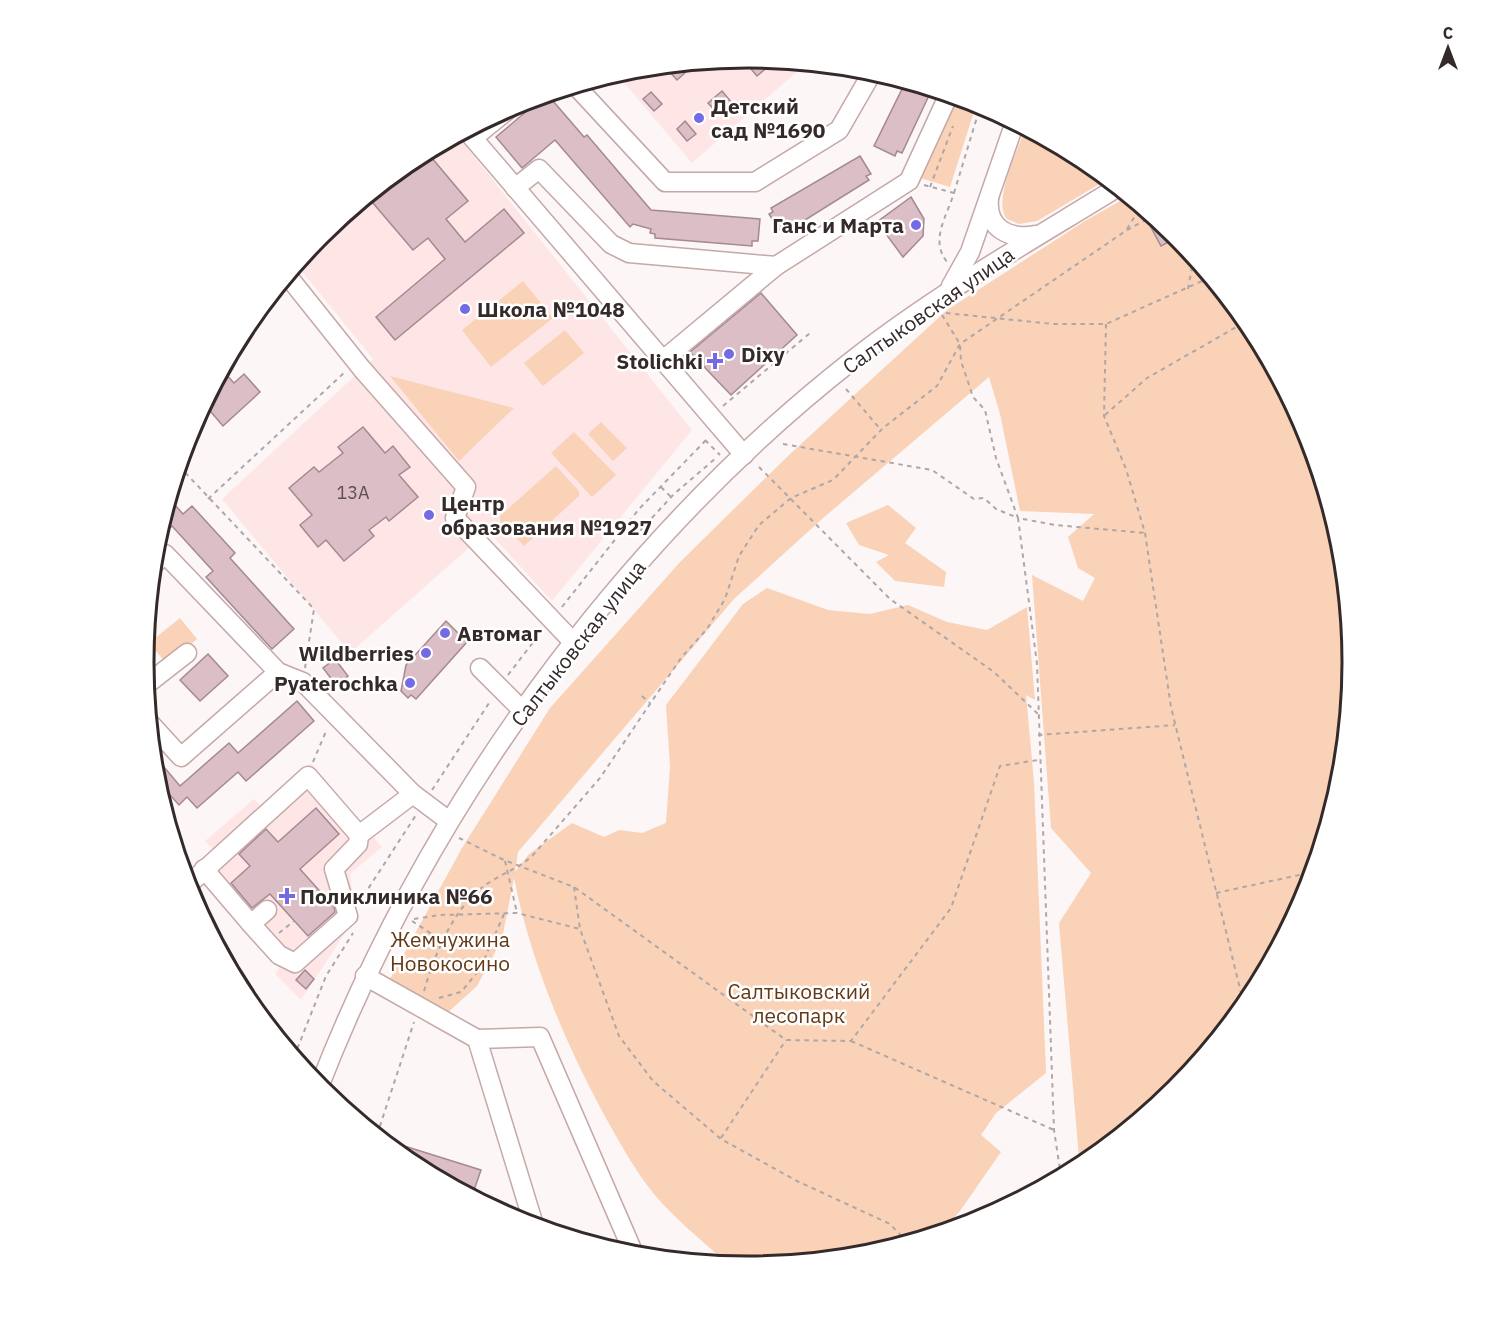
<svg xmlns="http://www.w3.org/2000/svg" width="1496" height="1323" font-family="'IBM Plex Sans',sans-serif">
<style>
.built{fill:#fee6e6}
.green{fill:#f9d2b7}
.building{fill:#dbbec6;stroke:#a48991;stroke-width:1.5}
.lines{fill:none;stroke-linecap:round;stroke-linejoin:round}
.minor-casing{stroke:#c5a8a8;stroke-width:21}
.path{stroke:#afa7a7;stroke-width:2;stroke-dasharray:4.5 4.5;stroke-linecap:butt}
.minor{stroke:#fff;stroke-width:18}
.poi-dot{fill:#736ae4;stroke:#fff;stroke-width:2}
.labels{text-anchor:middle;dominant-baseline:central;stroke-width:5;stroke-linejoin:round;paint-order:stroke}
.number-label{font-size:18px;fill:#5e4f51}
.poi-label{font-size:21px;font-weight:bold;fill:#352a2a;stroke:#fff;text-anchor:start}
.street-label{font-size:21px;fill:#352a2a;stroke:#fff}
.park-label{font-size:21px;fill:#633917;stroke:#fff}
.rim{fill:none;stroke:#352a2a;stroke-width:3}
</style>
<rect width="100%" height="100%" fill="#fcf6f6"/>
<g class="built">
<path d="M748 57 807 63 692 163 616 73 630 69Z"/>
<path d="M457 135 692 430 552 601 488 531 350 653 222 499 373 359 296 264 321 234 412 159Z"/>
<path d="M311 763 382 847 350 874 355 918 301 1000 275 974 282 963 193 867 213 850 205 841 254 799 261 806Z"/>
<path d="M675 1256 796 1261 748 1266 675 1259Z"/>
</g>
<g class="green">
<path d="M953 95 977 102 950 187 917 177Z"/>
<path d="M1026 128 1084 159 1108 179 1037 221 1019 224 1007 219C992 202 1018 148 1026 128Z"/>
<path d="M1129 196 1176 234 1251 326 1307 430 1341 544 1352 662 1341 780 1306 893 1250 998 1175 1089 1082 1165 1079 1158 1059 923 1091 873 1051 828 1032 575 1083 601 1095 578 1078 568 1068 537 1094 514 1020 511 1000 414 989 377 822 519 734 599 518 852 515 872 529 854 572 823 604 837 619 830 642 833 666 823 670 767 666 705 743 604 767 588 828 610 870 614 908 605 947 622 987 630 1027 607 1035 700 1026 695 1034 782 1046 1073 996 1113 981 1135 1001 1152 960 1211 942 1231 866 1254 826 1258 720 1257C698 1237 673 1217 654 1194 636 1172 621 1145 607 1120 566 1045 531 963 514 878L502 939 477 986 446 1014 389 981 462 848 550 708 681 561 789 455 947 310 1085 221Z"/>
<path d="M523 281 553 318 491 367 462 330Z"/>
<path d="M565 330 584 353 543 386 524 363Z"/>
<path d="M390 376 514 408 459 461Z"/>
<path d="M601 422 627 448 613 461 588 434Z"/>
<path d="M574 432 616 475 592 497 551 453Z"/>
<path d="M556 466 579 491V496L524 546 500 521V516Z"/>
<path d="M888 505 916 528 905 543 946 572 944 587 895 581 876 562 889 555 859 545 846 523Z"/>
<path d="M180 618 197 639 167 664 149 643Z"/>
</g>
<g class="building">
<path d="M753 57 776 60 757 76 746 63Z"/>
<path d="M697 62 677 80 663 65 681 64Z"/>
<path d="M906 81 932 89 902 153 897 151 895 156 874 146Z"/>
<path d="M722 91 732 103 719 115 708 103Z"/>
<path d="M651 92 662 104 654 111 643 99Z"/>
<path d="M547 94 584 137 587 135 651 210 760 219 758 241H752V246L655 238V234L650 233 651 229 633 224 630 227 555 140 522 168 496 137Z"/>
<path d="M685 121 696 134 687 141 677 129Z"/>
<path d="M426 151 468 201 446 219 465 242 504 209 524 233 395 340 376 317 445 259 428 238 413 250 367 196 412 159Z"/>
<path d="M860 156 871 174 866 176 869 180 786 232 783 227 779 230 769 214 773 212 771 208Z"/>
<path d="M911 197 924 219 923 236 903 257 877 222Z"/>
<path d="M1139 205 1176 234 1178 237 1161 246Z"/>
<path d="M761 293 797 335 731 395 690 352Z"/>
<path d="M222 370 234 383 244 374 260 392 223 426 205 405 217 395 212 389Z"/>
<path d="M363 427 385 453 393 446 410 467 399 475 418 497 389 521 386 517 369 530 374 536 344 561 326 540 318 547 300 525 312 515 289 488 314 467 319 472 343 453 338 447Z"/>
<path d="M174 504 183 514 192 506 235 553 230 558 294 629 272 649 206 577 213 571 172 526 156 540 165 511Z"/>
<path d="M446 621 467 642 416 699 411 695 408 698 401 691 406 665Z"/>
<path d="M208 654 228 676 200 701 180 680Z"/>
<path d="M335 659 348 676 336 685 323 668Z"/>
<path d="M297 701 314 721 246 781 238 772 197 808 187 797 179 805 169 794 162 801 155 779 153 754 180 786 229 743 238 753Z"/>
<path d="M316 808 339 834 300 869 334 907 335 912 308 936 270 894 252 908 231 883 250 866 239 854 266 829 278 842Z"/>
<path d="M305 970 314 979 306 989 296 980Z"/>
<path d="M382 1139 481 1170 472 1196 412 1164Z"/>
</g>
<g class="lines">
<defs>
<g id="minor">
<path d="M575 85 665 182H755L839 130 873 71"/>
<path d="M466 130 744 455"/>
<path d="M473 138 515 104"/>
<path d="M515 188 539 169 611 244 629 253 776 266 909 181 949 94"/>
<path d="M989 199C986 228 1009 240 1035 235"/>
<path d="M287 275 362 369 466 487 455 518 575 644"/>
<path d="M951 286 970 252 1015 122"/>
<path d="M663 360 776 266"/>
<path d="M153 565 165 554 278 672 303 682 413 794 449 821"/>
<path d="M480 668 523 711"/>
<path d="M146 685 187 653"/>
<path d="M149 722 181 757 278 672"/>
<path d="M204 869 251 924 267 910"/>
<path d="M187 886 308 776 359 835 413 794"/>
<path d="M251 924 279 955 295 963 348 916 334 869 358 844 359 835"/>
<path d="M365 976 477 1039 534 1225"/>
<path d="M477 1039 540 1037 634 1254"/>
<path d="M319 1087C427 809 619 543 854 359 937 294 1029 242 1118 187"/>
</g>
</defs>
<use href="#minor" class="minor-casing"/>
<g class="path">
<path d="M924 185 954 193C946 218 930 240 947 262"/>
<path d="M930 187 953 126"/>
<path d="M954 193 981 104"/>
<path d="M1127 229 1141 206"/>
<path d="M1188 289 1194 256"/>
<path d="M946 313 1053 324H1106L1211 277"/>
<path d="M942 315 960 344 961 361 973 397 985 410 996 458 1018 518 1055 525 1145 533"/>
<path d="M1106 324 1104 416 1126 469 1145 533 1171 707 1244 1005"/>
<path d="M846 389 881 430"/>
<path d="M723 406 810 333"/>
<path d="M1105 415 1147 378 1247 321"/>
<path d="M705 440 720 455"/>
<path d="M783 444 932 470 974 499 984 498 996 509 1018 518 1037 664 1054 1130 1061 1176"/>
<path d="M179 466 314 609 305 668"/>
<path d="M759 467 890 599 994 672 1038 714"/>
<path d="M661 487 671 497"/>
<path d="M208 499 345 372"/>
<path d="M627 524 637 534 674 494 716 458"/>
<path d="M562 607 639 509 709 437"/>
<path d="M508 675 541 632"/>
<path d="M642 696 650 703"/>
<path d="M1038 735 1175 725"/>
<path d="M313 762 327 729"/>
<path d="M432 790 491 700"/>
<path d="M459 838 504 860 574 887 786 1040 851 1041 951 908 1000 766 1038 760"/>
<path d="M505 861 517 913"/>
<path d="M574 887 580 929 619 1036 653 1081 721 1139 797 1181 890 1224 907 1242"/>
<path d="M1216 893 1313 872"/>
<path d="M363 905 366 892 416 815"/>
<path d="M414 919 440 915 517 913 580 929"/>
<path d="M412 921 450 946"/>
<path d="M279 933 294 921"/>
<path d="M424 991C435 953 455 903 490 882 505 872 520 868 533 855L600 778 681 658 707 629 725 599 739 556 759 525 791 498 833 480 883 428 937 386 960 344 1127 230 1153 216"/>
<path d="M439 998 461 992 480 969 504 914"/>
<path d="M851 1041 1054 1130"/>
<path d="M294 1057 326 976 353 933"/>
<path d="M377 1135 414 1022"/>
<path d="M721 1138 786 1040"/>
</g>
<use href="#minor" class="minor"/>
</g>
<g class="poi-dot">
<circle cx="699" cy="118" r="6"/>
<circle cx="916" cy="225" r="6"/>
<circle cx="465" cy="309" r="6"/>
<circle cx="729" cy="354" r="6"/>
<path d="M712 352h6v6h6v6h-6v6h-6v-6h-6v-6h6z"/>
<circle cx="429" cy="515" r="6"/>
<circle cx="445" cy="633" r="6"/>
<circle cx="426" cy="653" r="6"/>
<circle cx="410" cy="683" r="6"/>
<path d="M284 887h6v6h6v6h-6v6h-6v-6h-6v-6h6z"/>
</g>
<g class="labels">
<g class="number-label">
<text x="353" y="492">13А</text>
</g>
<g class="poi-label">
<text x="711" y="106">Детский<tspan x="711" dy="24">сад №1690</tspan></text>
<text x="904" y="225" text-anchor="end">Ганс и Марта</text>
<text x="477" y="309">Школа №1048</text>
<text x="741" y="354">Dixy</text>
<text x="703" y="361" text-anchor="end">Stolichki</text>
<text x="441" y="503">Центр<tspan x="441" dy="24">образования №1927</tspan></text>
<text x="457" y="633">Автомаг</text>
<text x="414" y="653" text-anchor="end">Wildberries</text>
<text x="398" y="683" text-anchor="end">Pyaterochka</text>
<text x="300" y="896">Поликлиника №66</text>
</g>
<g class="street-label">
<text transform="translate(928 310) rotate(-35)">Салтыковская улица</text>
<text transform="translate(578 643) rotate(-52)">Салтыковская улица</text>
</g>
<g class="park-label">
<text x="450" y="939">Жемчужина<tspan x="450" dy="24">Новокосино</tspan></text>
<text x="799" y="991">Салтыковский<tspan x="799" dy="24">лесопарк</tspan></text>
</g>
</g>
<path d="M0 0H1496V1323H0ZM154 662a594 594 0 1 1 1188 0a594 594 0 1 1-1188 0Z" fill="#fff" fill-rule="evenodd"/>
<path class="rim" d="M154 662a594 594 0 1 1 1188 0a594 594 0 1 1-1188 0Z"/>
<g transform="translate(1448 48)" stroke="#ffffff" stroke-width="4.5" paint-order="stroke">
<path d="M0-4.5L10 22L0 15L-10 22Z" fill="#352a2a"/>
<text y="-9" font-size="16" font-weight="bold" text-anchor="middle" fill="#352a2a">С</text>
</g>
</svg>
